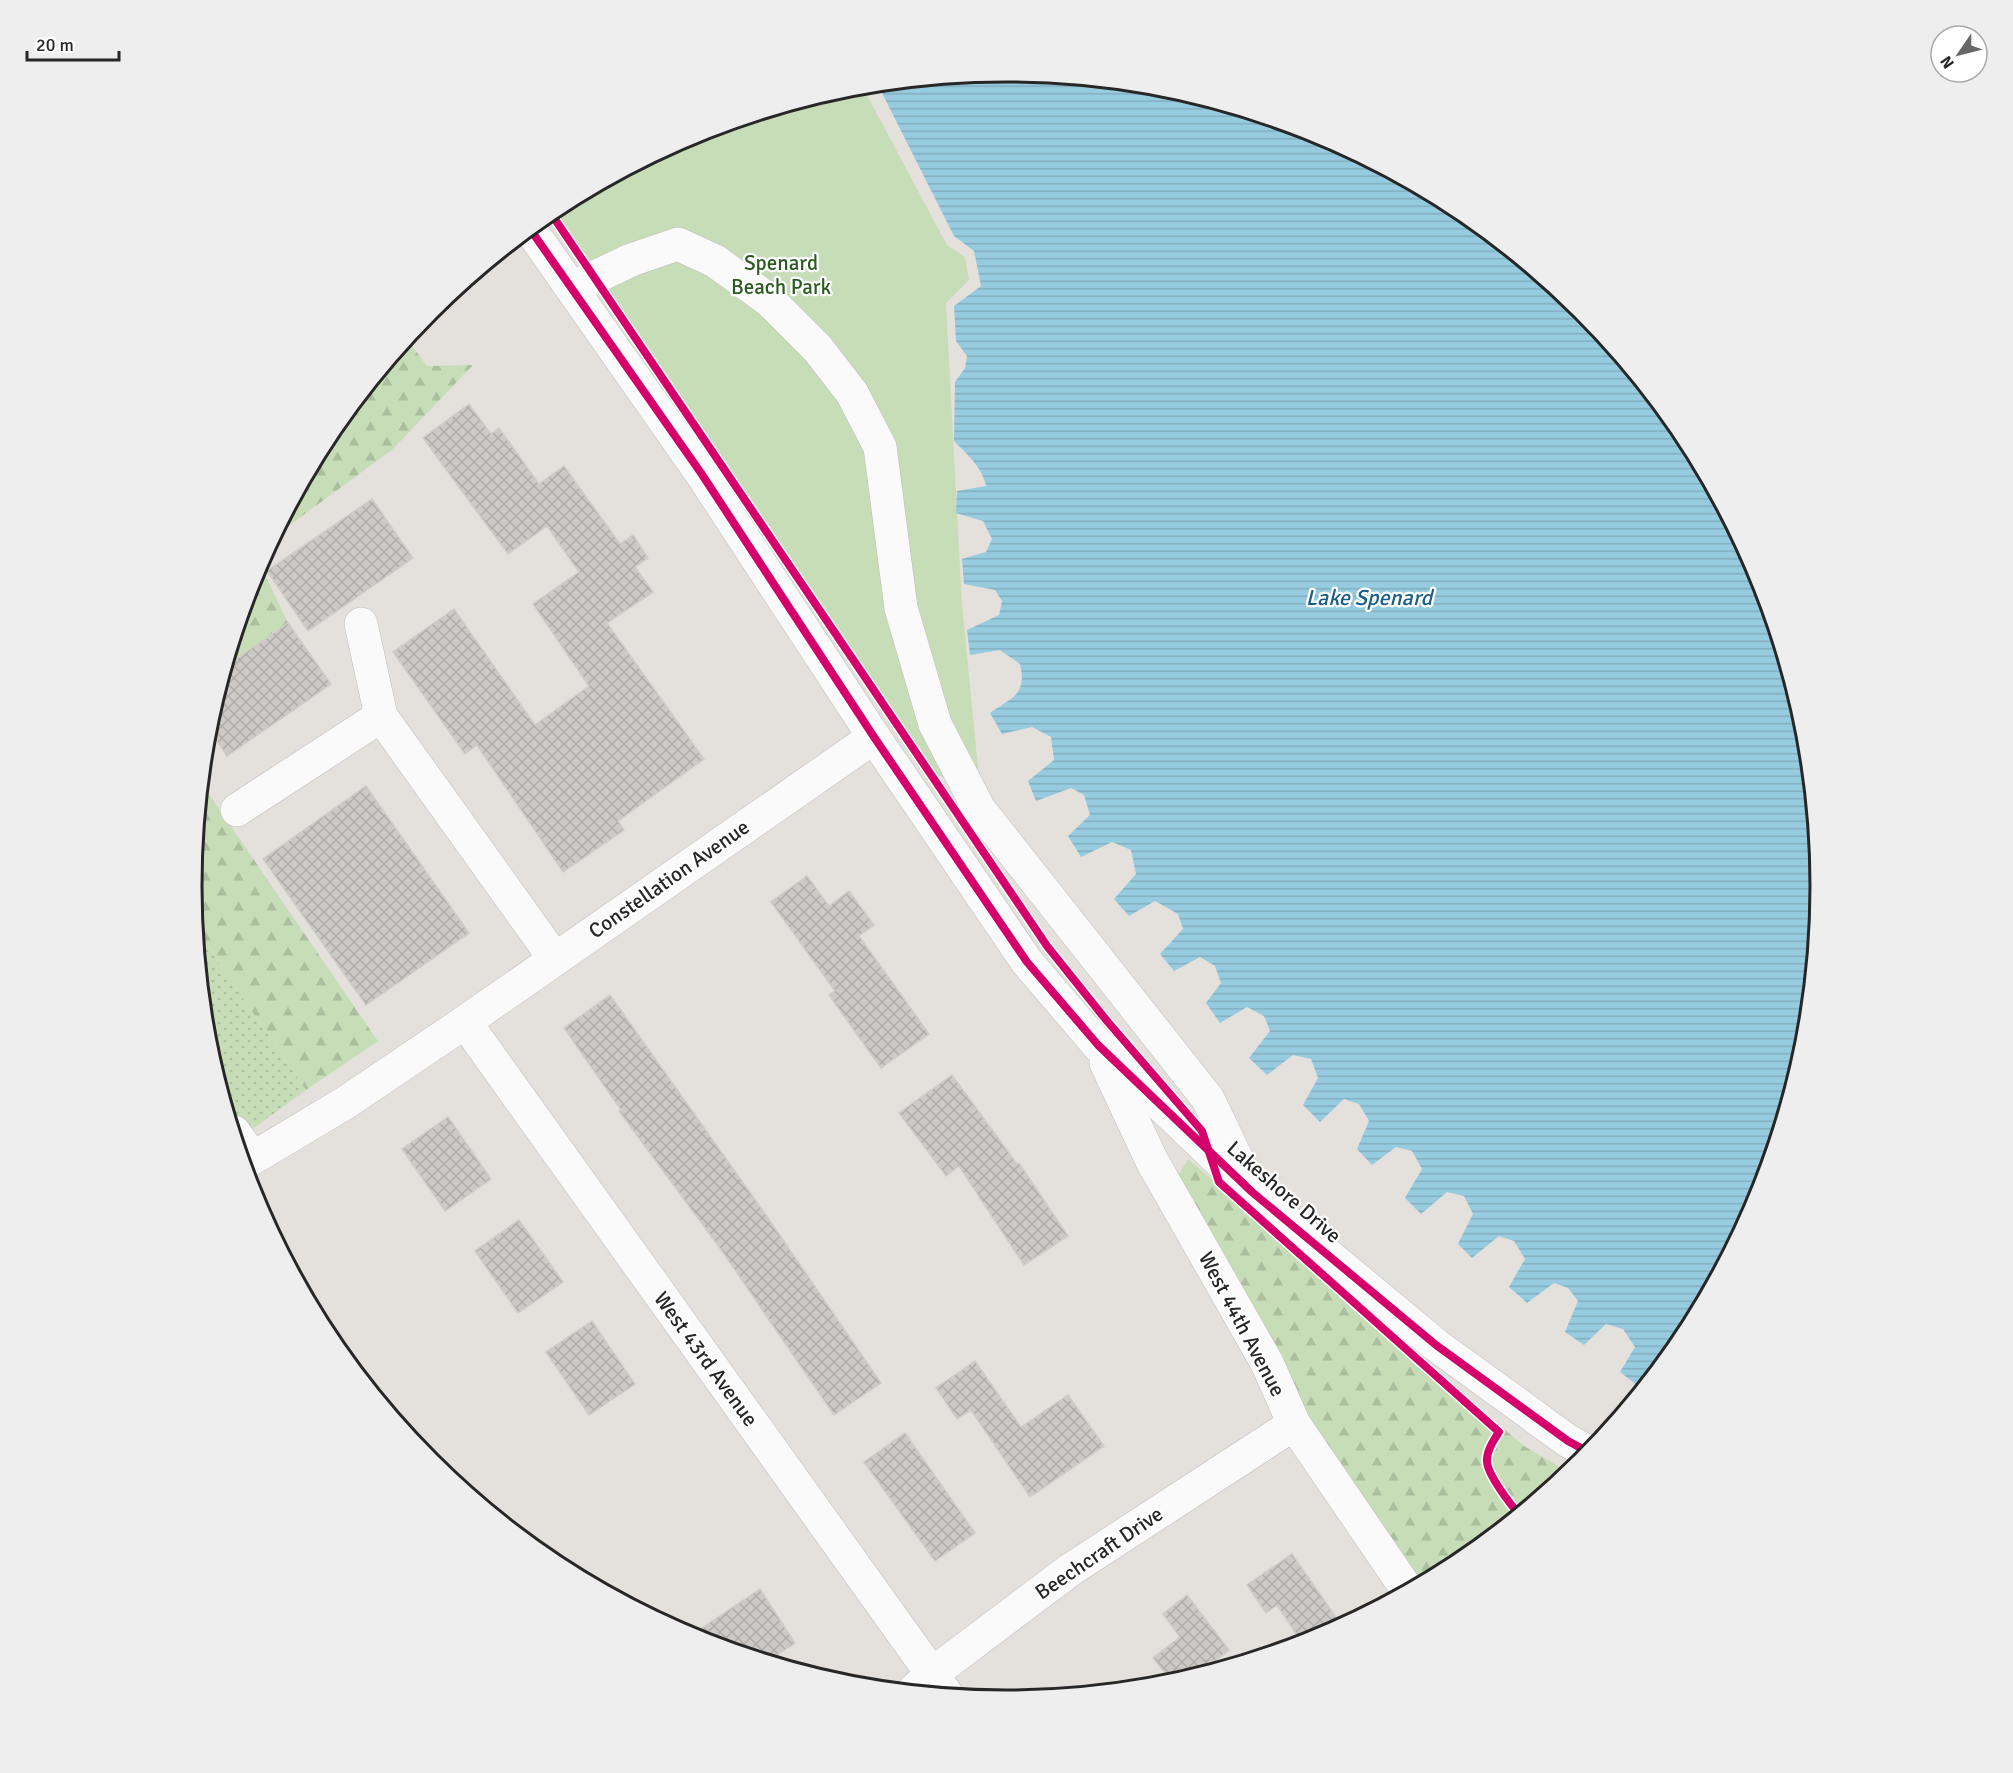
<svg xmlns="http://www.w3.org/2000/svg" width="2013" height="1773" font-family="Signika,sans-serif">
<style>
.grass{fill:url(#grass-dots)}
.forest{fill:url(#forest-firs)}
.park{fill:#c7ddb8}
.water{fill:url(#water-rules)}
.building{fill:url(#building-cross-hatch);stroke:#cfcdc8;stroke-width:1.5}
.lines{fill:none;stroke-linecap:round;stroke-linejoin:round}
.minor-casing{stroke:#bebdbd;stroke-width:34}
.minor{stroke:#fbfafa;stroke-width:33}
.cycleway-casing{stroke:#fff;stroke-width:11}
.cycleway{stroke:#d6006c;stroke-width:8}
.labels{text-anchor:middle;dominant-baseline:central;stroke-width:4.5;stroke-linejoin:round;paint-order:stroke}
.park-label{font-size:21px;fill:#2b5a20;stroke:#fff}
.street-label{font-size:21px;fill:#272727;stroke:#fff}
.water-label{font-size:22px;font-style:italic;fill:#1a5f87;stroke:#fff}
.rim{fill:none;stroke:#272727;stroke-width:3}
</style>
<defs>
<pattern id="grass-dots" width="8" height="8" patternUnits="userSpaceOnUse" patternTransform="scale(1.5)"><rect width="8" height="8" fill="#c7ddb8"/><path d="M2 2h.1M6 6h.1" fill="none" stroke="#abbe9e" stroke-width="1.8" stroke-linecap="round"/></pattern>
<pattern id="forest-firs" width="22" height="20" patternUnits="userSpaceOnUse" patternTransform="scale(1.5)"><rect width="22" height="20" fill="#c7ddb8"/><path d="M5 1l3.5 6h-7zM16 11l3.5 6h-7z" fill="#abbe9e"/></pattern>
<pattern id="water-rules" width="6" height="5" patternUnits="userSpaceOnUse" patternTransform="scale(1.5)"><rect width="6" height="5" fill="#97cbdf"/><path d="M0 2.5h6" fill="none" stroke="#82aebf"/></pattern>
<pattern id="building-cross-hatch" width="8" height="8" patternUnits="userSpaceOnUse" patternTransform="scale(1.5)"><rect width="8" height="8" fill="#ccc9c6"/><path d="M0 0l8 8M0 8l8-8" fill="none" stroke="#afadaa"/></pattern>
</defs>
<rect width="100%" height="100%" fill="#e4e1dc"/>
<path class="grass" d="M196 930 306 1090 239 1139 234 1132 208 1045Z"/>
<g class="forest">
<path d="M407 339 427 366 473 365 393 449 275 536 329 434Z"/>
<path d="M260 564 288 623 227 664 254 574Z"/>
<path d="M202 784 378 1041 306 1090 196 930 192 886Z"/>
<path d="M1188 1159 1524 1446 1570 1473 1459 1564 1408 1591 1294 1424 1179 1174Z"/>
</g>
<path class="park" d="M862 86 947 245 965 257 969 280 946 303 962 605 979 778 926 776 571 247 547 215 554 209 695 134 848 88Z"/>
<path class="water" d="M1007 72 1166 88 1319 134 1459 209 1583 311 1684 434 1759 575 1805 728 1821 887 1805 1046 1759 1199 1684 1339 1661 1367 1638 1386 1620 1372 1635 1347 1623 1329 1606 1324 1584 1345 1565 1332 1578 1301 1568 1288 1554 1283 1527 1303 1509 1287 1525 1259 1514 1241 1499 1236 1472 1258 1458 1244 1473 1214 1464 1196 1447 1192 1421 1214 1405 1198 1422 1169 1412 1151 1396 1147 1372 1165 1357 1149 1369 1121 1359 1104 1344 1099 1320 1122 1303 1105 1318 1078 1311 1059 1293 1055 1267 1075 1249 1058 1270 1031 1264 1016 1247 1007 1220 1023 1206 1003 1221 983 1215 966 1200 957 1174 971 1160 954 1183 929 1178 914 1155 901 1129 916 1114 899 1136 874 1131 850 1112 842 1081 857 1068 836 1090 815 1084 795 1071 788 1036 801 1028 781 1054 760 1051 737 1032 727 1002 734 990 713C1013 697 1027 695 1020 664L1000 650 970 655 967 630 999 615 1002 601 995 590 964 584 962 559 986 552 992 539 983 521 956 513 957 491 986 486C982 467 967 454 954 441L955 382 965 368 967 356 956 341 954 306 981 286 974 251 954 236 878 85Z"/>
<g class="building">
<path d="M469 404 491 434 499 428 539 484 564 466 620 544 633 535 648 558 635 567 653 592 607 623 704 759 618 821 624 830 563 872 477 745 465 754 393 652 454 609 535 725 589 686 533 604 579 572 547 526 508 554 423 438Z"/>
<path d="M372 499 413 558 308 631 267 571Z"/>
<path d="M288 623 331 684 227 756 208 728 226 666Z"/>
<path d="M366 786 469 933 366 1005 263 859Z"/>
<path d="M807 876 829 906 849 891 874 925 859 936 929 1034 881 1068 829 995 835 991 771 902Z"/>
<path d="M610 995 768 1218 881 1383 834 1415 722 1251 619 1111 621 1110 564 1028Z"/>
<path d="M952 1075 1017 1164 1019 1163 1068 1236 1024 1265 959 1166 946 1176 899 1113Z"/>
<path d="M448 1117 491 1179 445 1211 402 1149Z"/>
<path d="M519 1220 563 1282 518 1313 475 1251Z"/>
<path d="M592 1321 635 1384 589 1415 546 1352Z"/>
<path d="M975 1361 1021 1427 1068 1395 1104 1446 1030 1497 971 1410 957 1419 936 1388Z"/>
<path d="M905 1433 975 1533 935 1561 864 1462Z"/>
<path d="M1292 1554 1342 1626 1318 1639 1303 1644 1277 1605 1266 1613 1247 1585Z"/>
<path d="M760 1589 795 1643 768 1661 690 1636Z"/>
<path d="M1187 1595 1229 1650 1195 1676 1173 1683 1153 1658 1180 1637 1163 1614Z"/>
</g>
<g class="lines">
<defs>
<g id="minor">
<path d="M530 229 701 473 874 737 1027 962 1098 1045 1252 1192 1436 1345 1568 1441 1590 1453"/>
<path d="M572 288 631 260 678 244 715 261 769 300 818 349 852 393 880 447 901 608 935 724 979 809 1208 1099 1244 1174"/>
<path d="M361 624 381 716"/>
<path d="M237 810 381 716 555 959"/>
<path d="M465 1022 947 1695"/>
<path d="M1106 1063 1152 1161 1267 1363 1294 1424 1408 1591"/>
<path d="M234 1132 253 1158 345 1103 465 1022 874 737"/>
<path d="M912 1692 932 1674 1070 1570 1294 1424"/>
</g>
</defs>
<use href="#minor" class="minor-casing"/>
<use href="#minor" class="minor"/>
<defs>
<g id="cycleway">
<path d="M550 212 1047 946 1107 1021 1202 1131 1219 1182 1499 1432C1494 1440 1486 1451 1487 1462 1488 1475 1510 1504 1519 1514"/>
<path d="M530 229 701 473 874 737 1027 962 1098 1045 1252 1192 1436 1345 1568 1441 1590 1453"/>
</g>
</defs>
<use href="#cycleway" class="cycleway-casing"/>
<use href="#cycleway" class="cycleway"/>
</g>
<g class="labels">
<g class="park-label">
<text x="781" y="263">Spenard<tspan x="781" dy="24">Beach Park</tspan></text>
</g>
<g class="street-label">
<text transform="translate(669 879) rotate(-35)">Constellation Avenue</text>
<text transform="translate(1284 1192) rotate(41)">Lakeshore Drive</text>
<text transform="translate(1242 1324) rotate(62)">West 44th Avenue</text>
<text transform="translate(706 1359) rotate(54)">West 43rd Avenue</text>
<text transform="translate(1099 1553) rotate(-34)">Beechcraft Drive</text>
</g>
<g class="water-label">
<text x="1369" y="597">Lake Spenard</text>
</g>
</g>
<path d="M0 0H2013V1773H0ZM202 886a804 804 0 1 1 1608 0a804 804 0 1 1-1608 0Z" fill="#eee" fill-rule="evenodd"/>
<path class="rim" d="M202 886a804 804 0 1 1 1608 0a804 804 0 1 1-1608 0Z"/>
<g transform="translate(1959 54) rotate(235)"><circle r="28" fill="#ffffff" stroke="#a9a9a9" stroke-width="1.5"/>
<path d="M0-4.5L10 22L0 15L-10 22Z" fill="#696866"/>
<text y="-9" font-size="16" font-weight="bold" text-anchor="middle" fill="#272727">N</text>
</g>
<path d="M27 51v9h92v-9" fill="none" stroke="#272727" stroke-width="3"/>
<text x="36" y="51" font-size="18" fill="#272727" stroke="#ffffff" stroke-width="4.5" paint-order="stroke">20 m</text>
</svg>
